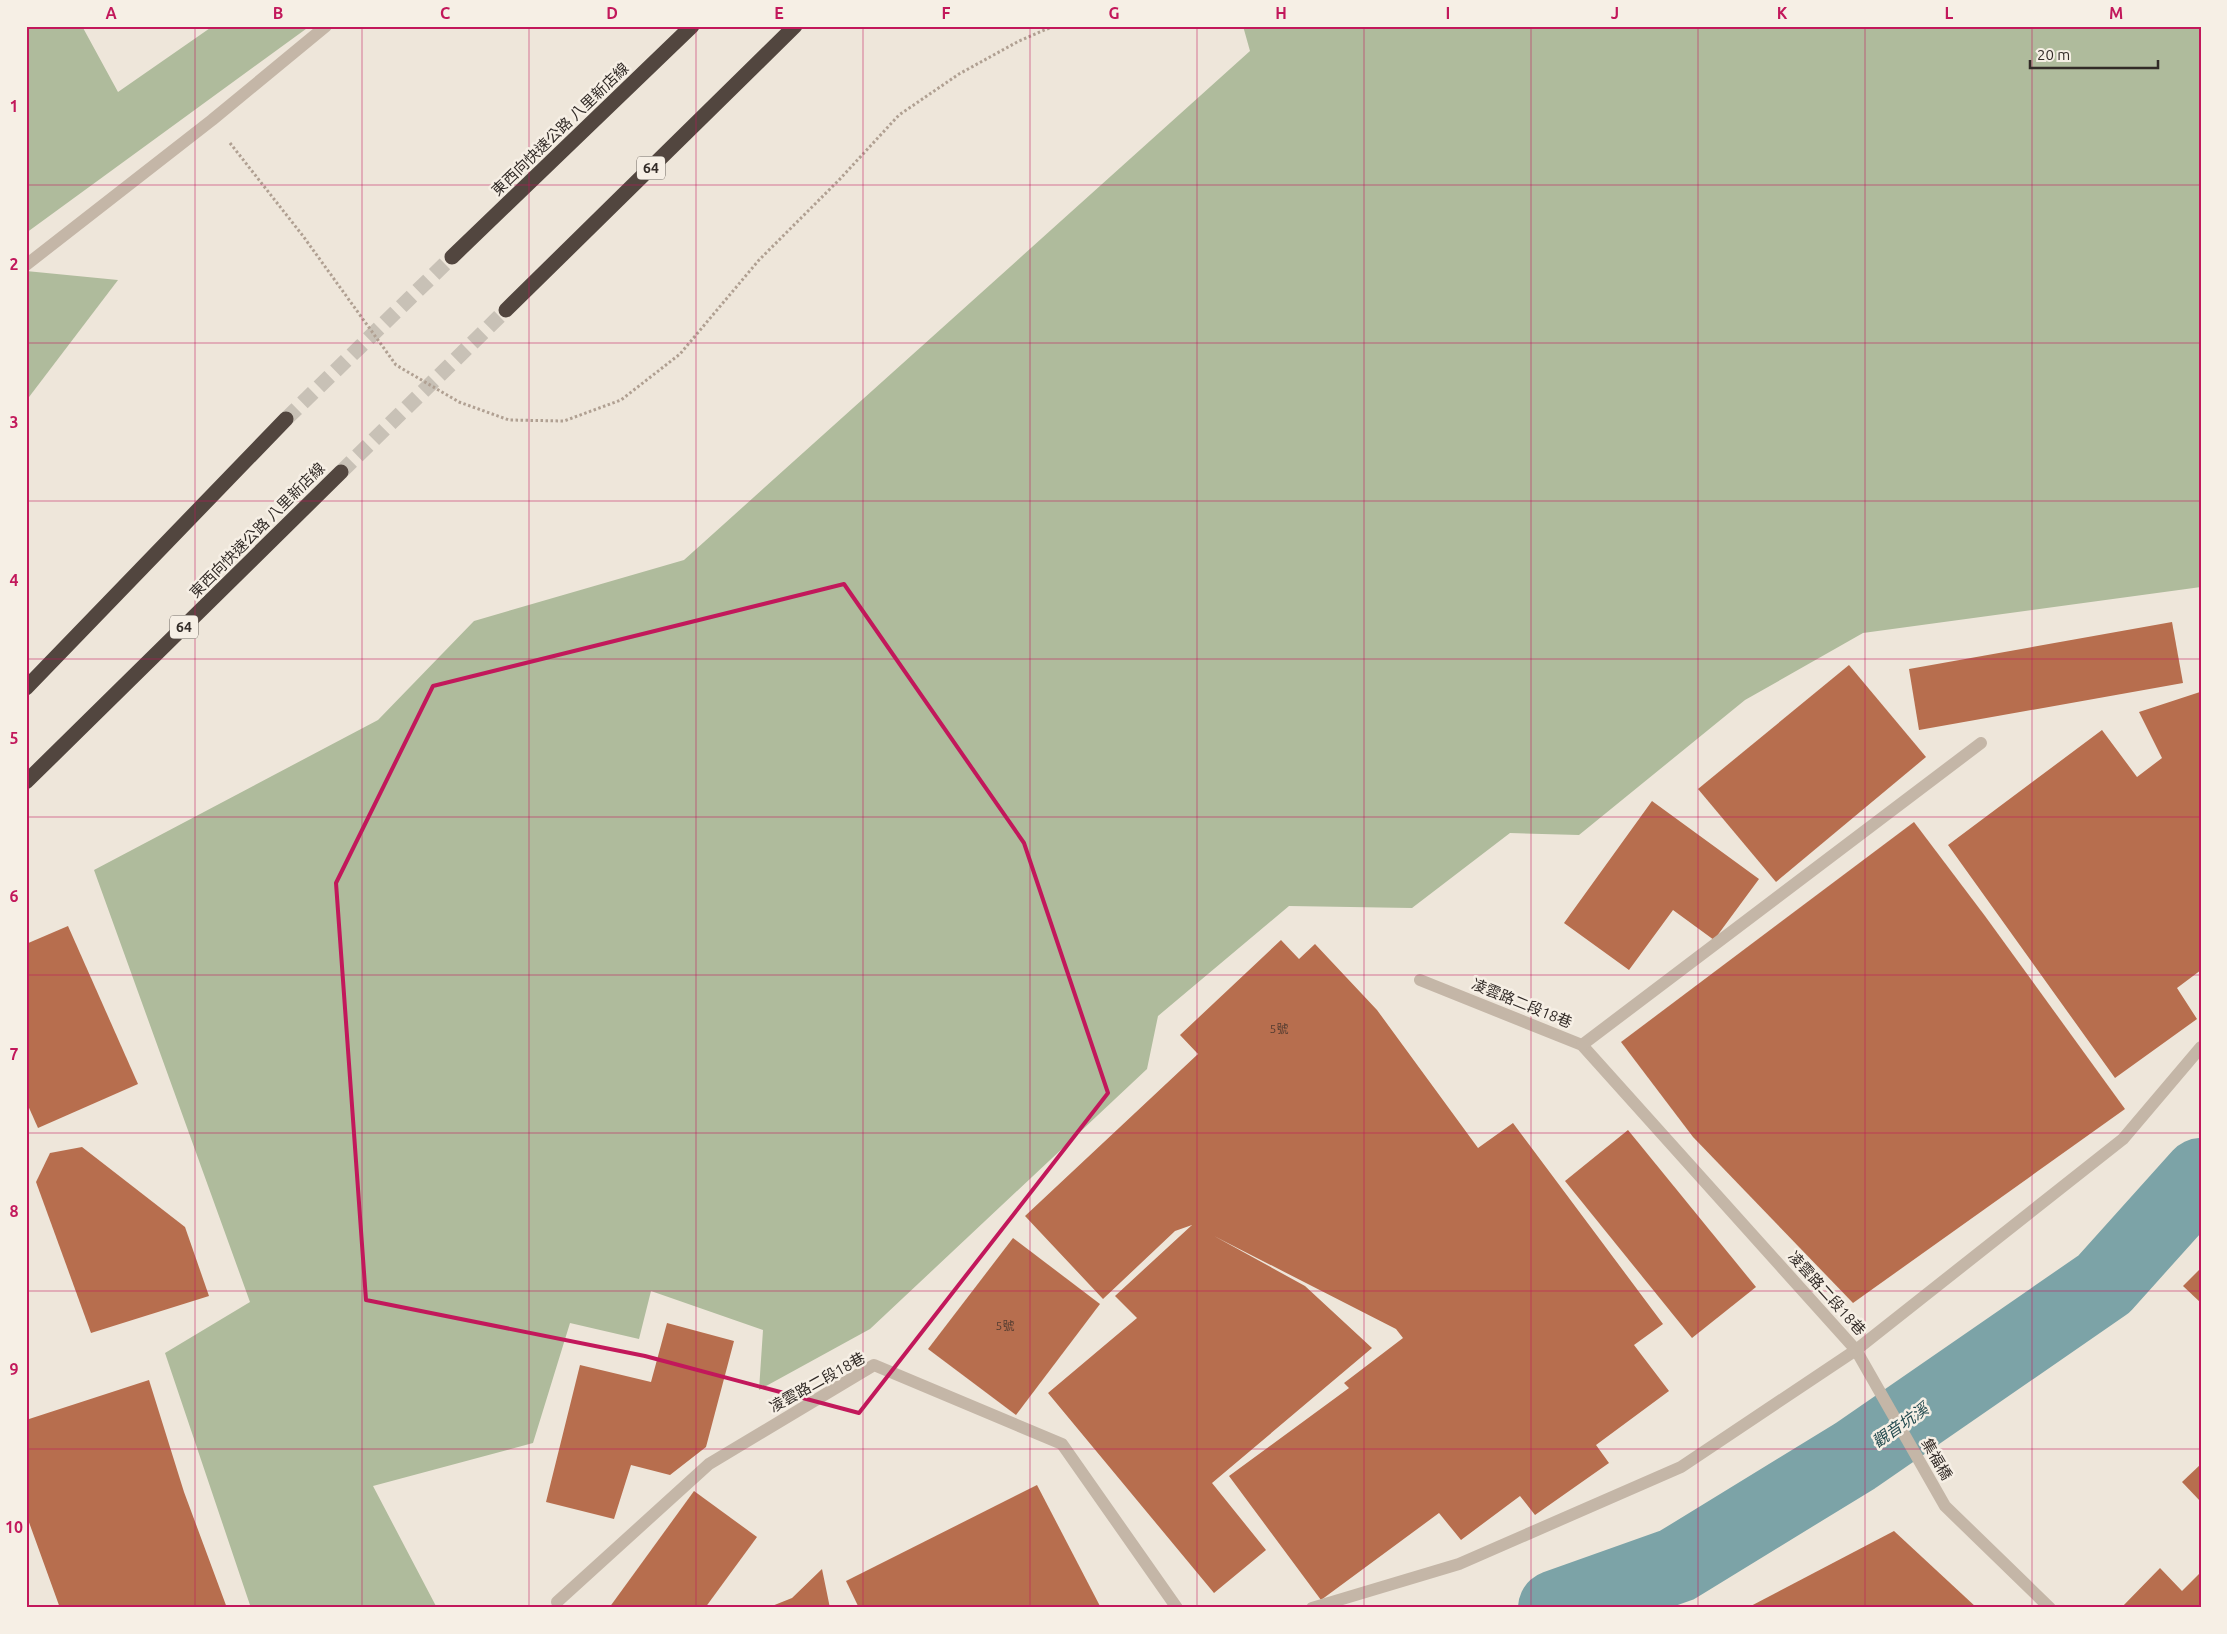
<svg xmlns="http://www.w3.org/2000/svg" width="2227" height="1634" font-family="Ubuntu,'Noto Sans TC',sans-serif">
<style>
.green{fill:#afbb9c}
.lines{fill:none;stroke-linecap:round;stroke-linejoin:round}
.river{stroke:#7ca3a7;stroke-width:76}
.building{fill:#b76e4e}
.highway-tunnel{stroke:#c8c1b6;stroke-width:15;stroke-dasharray:15 8;stroke-linecap:butt}
.path{stroke:#b0a092;stroke-width:3;stroke-dasharray:2.5 2.5;stroke-linecap:butt}
.minor{stroke:#c4b6a7;stroke-width:12}
.highway{stroke:#52463f;stroke-width:15}
.marked{fill:none;stroke:#c2185b;stroke-width:4;stroke-linejoin:round}
.grid{fill:none;stroke:#c2185b;stroke-width:1;stroke-opacity:0.55}
.labels{text-anchor:middle;dominant-baseline:central;stroke-width:5;stroke-linejoin:round;paint-order:stroke}
.number-label{font-size:12px;fill:#533c31}
.shield{fill:#f6efe5;stroke:#6d6660;stroke-width:1}
.shield-label{font-size:14px;font-weight:bold;fill:#322b27}
.street-label{font-size:15px;fill:#322b27;stroke:#f6efe5}
.water-label{font-size:16px;font-style:italic;fill:#21494e;stroke:#f6efe5}
.neatline{fill:none;stroke:#c2185b;stroke-width:2}
.grid-label{font-size:16px;text-anchor:middle;font-weight:bold;fill:#c2185b}
</style>
<rect width="100%" height="100%" fill="#eee6da"/>
<g class="green">
<path d="M26 26H82L118 92 213 26H310L26 233Z"/>
<path d="M1243 26H2201V587L1863 633 1745 700 1579 835 1510 833 1412 908 1289 906 1158 1016 1147 1069 870 1329 759 1390 763 1330 651 1291 639 1339 570 1323 533 1443 373 1486 437 1608H251L165 1353 250 1302 94 870 378 720 474 621 684 560 1250 51Z"/>
<path d="M26 271 118 280 26 401Z"/>
</g>
<g class="lines">
<path class="river" d="M1556 1608 1677 1565 1855 1456 2104 1284 2201 1176"/>
</g>
<g class="building">
<path d="M2172 622 2183 683 1919 730 1909 669Z"/>
<path d="M1849 665 1926 757 1776 882 1698 789Z"/>
<path d="M2200 692 2201 970 2177 988 2197 1019 2115 1078 1948 845 2102 730 2137 777 2162 758 2139 712Z"/>
<path d="M1652 801 1759 879 1714 940 1673 910 1629 970 1564 923Z"/>
<path d="M1914 822 1985 916 2125 1109 1853 1303 1693 1137 1621 1042Z"/>
<path d="M68 926 138 1084 38 1128 26 1101V944Z"/>
<path d="M1281 940 1299 959 1315 944 1377 1010 1478 1148 1513 1123 1663 1324 1634 1345 1669 1391 1596 1445 1609 1463 1535 1515 1520 1496 1461 1540 1439 1513 1321 1600 1229 1476 1349 1388 1344 1383 1403 1338 1396 1329 1214 1236 1305 1286 1372 1348 1212 1483 1266 1550 1214 1593 1048 1393 1137 1318 1115 1296 1192 1225 1175 1231 1103 1299 1025 1216 1198 1054 1180 1035Z"/>
<path d="M1628 1130 1756 1287 1692 1338 1565 1181Z"/>
<path d="M82 1147 185 1227 209 1296 91 1333 36 1182 50 1153Z"/>
<path d="M1013 1238 1100 1304 1016 1415 928 1349Z"/>
<path d="M2201 1268V1303L2183 1286Z"/>
<path d="M667 1323 734 1341 706 1447 670 1475 631 1465 614 1519 546 1502 580 1365 651 1382Z"/>
<path d="M149 1380 184 1492 227 1608H60L26 1514V1420Z"/>
<path d="M2201 1464V1502L2182 1482Z"/>
<path d="M1037 1485 1101 1608H859L846 1581Z"/>
<path d="M694 1491 757 1537 705 1608H609Z"/>
<path d="M1894 1531 1977 1608H1747Z"/>
<path d="M2160 1568 2182 1591 2201 1572V1608H2121Z"/>
<path d="M822 1569 830 1608H767L792 1598Z"/>
</g>
<g class="lines">
<g class="highway-tunnel">
<path d="M286 419 452 257"/>
<path d="M341 472 506 310"/>
</g>
<path class="path" d="M230 143 303 236 396 365 459 402 509 420 564 421 621 400 680 354 759 260 839 180 899 115 959 74 1019 41 1054 26"/>
<g class="minor">
<path d="M26 265 212 120 326 26"/>
<path d="M1420 980 1582 1045 1856 1350 1945 1506 2050 1608"/>
<path d="M1582 1045 1981 743"/>
<path d="M557 1602 709 1464 874 1365 1062 1444 1177 1608"/>
<path d="M1312 1608 1459 1564 1681 1467 1856 1350 2123 1139 2201 1047"/>
</g>
<g class="highway">
<path d="M452 257 692 26"/>
<path d="M506 310 795 26"/>
<path d="M26 688 286 419"/>
<path d="M26 782 341 472"/>
</g>
</g>
<path class="marked" d="M844 584 1024 843 1108 1093 859 1413 645 1356 366 1300 336 883 433 686Z"/>
<path class="grid" d="M195 26V1608M362 26V1608M529 26V1608M696 26V1608M863 26V1608M1030 26V1608M1197 26V1608M1364 26V1608M1531 26V1608M1698 26V1608M1865 26V1608M2032 26V1608M26 185H2201M26 343H2201M26 501H2201M26 659H2201M26 817H2201M26 975H2201M26 1133H2201M26 1291H2201M26 1449H2201"/>
<g class="labels">
<g class="number-label">
<text x="1279" y="1028">5號</text>
<text x="1005" y="1325">5號</text>
</g>
<g class="shield">
<rect x="637" y="156.5" width="28" height="23" rx="4"/>
<rect x="170" y="615.5" width="28" height="23" rx="4"/>
</g>
<g class="shield-label">
<text x="651" y="168">64</text>
<text x="184" y="627">64</text>
</g>
<g class="street-label">
<text transform="translate(560 129) rotate(-44)">東西向快速公路 八里新店線</text>
<text transform="translate(257 530) rotate(-45)">東西向快速公路 八里新店線</text>
<text transform="translate(1522 1003) rotate(22)">凌雲路二段18巷</text>
<text transform="translate(1827 1293) rotate(48)">凌雲路二段18巷</text>
<text transform="translate(817 1382) rotate(-29)">凌雲路二段18巷</text>
<text transform="translate(1937 1459) rotate(60)">集福橋</text>
</g>
<g class="water-label">
<text transform="translate(1900 1425) rotate(-35)">觀音坑溪</text>
</g>
</g>
<rect width="2227" height="1634" fill="none" stroke="#f6efe5" stroke-width="55"/>
<path d="M2030 60v8h128v-8" fill="none" stroke="#322b27" stroke-width="2.5"/>
<text x="2037" y="60" font-size="15" fill="#322b27" stroke="#f6efe5" stroke-width="4" paint-order="stroke">20 m</text>
<rect x="28" y="28" width="2172" height="1578" class="neatline"/>
<g class="grid-label">
<text x="111" y="19">A</text>
<text x="278" y="19">B</text>
<text x="445" y="19">C</text>
<text x="612" y="19">D</text>
<text x="779" y="19">E</text>
<text x="946" y="19">F</text>
<text x="1114" y="19">G</text>
<text x="1281" y="19">H</text>
<text x="1448" y="19">I</text>
<text x="1615" y="19">J</text>
<text x="1782" y="19">K</text>
<text x="1949" y="19">L</text>
<text x="2116" y="19">M</text>
<text x="14" y="112">1</text>
<text x="14" y="270">2</text>
<text x="14" y="428">3</text>
<text x="14" y="586">4</text>
<text x="14" y="744">5</text>
<text x="14" y="902">6</text>
<text x="14" y="1060">7</text>
<text x="14" y="1217">8</text>
<text x="14" y="1375">9</text>
<text x="14" y="1533">10</text>
</g>
</svg>
